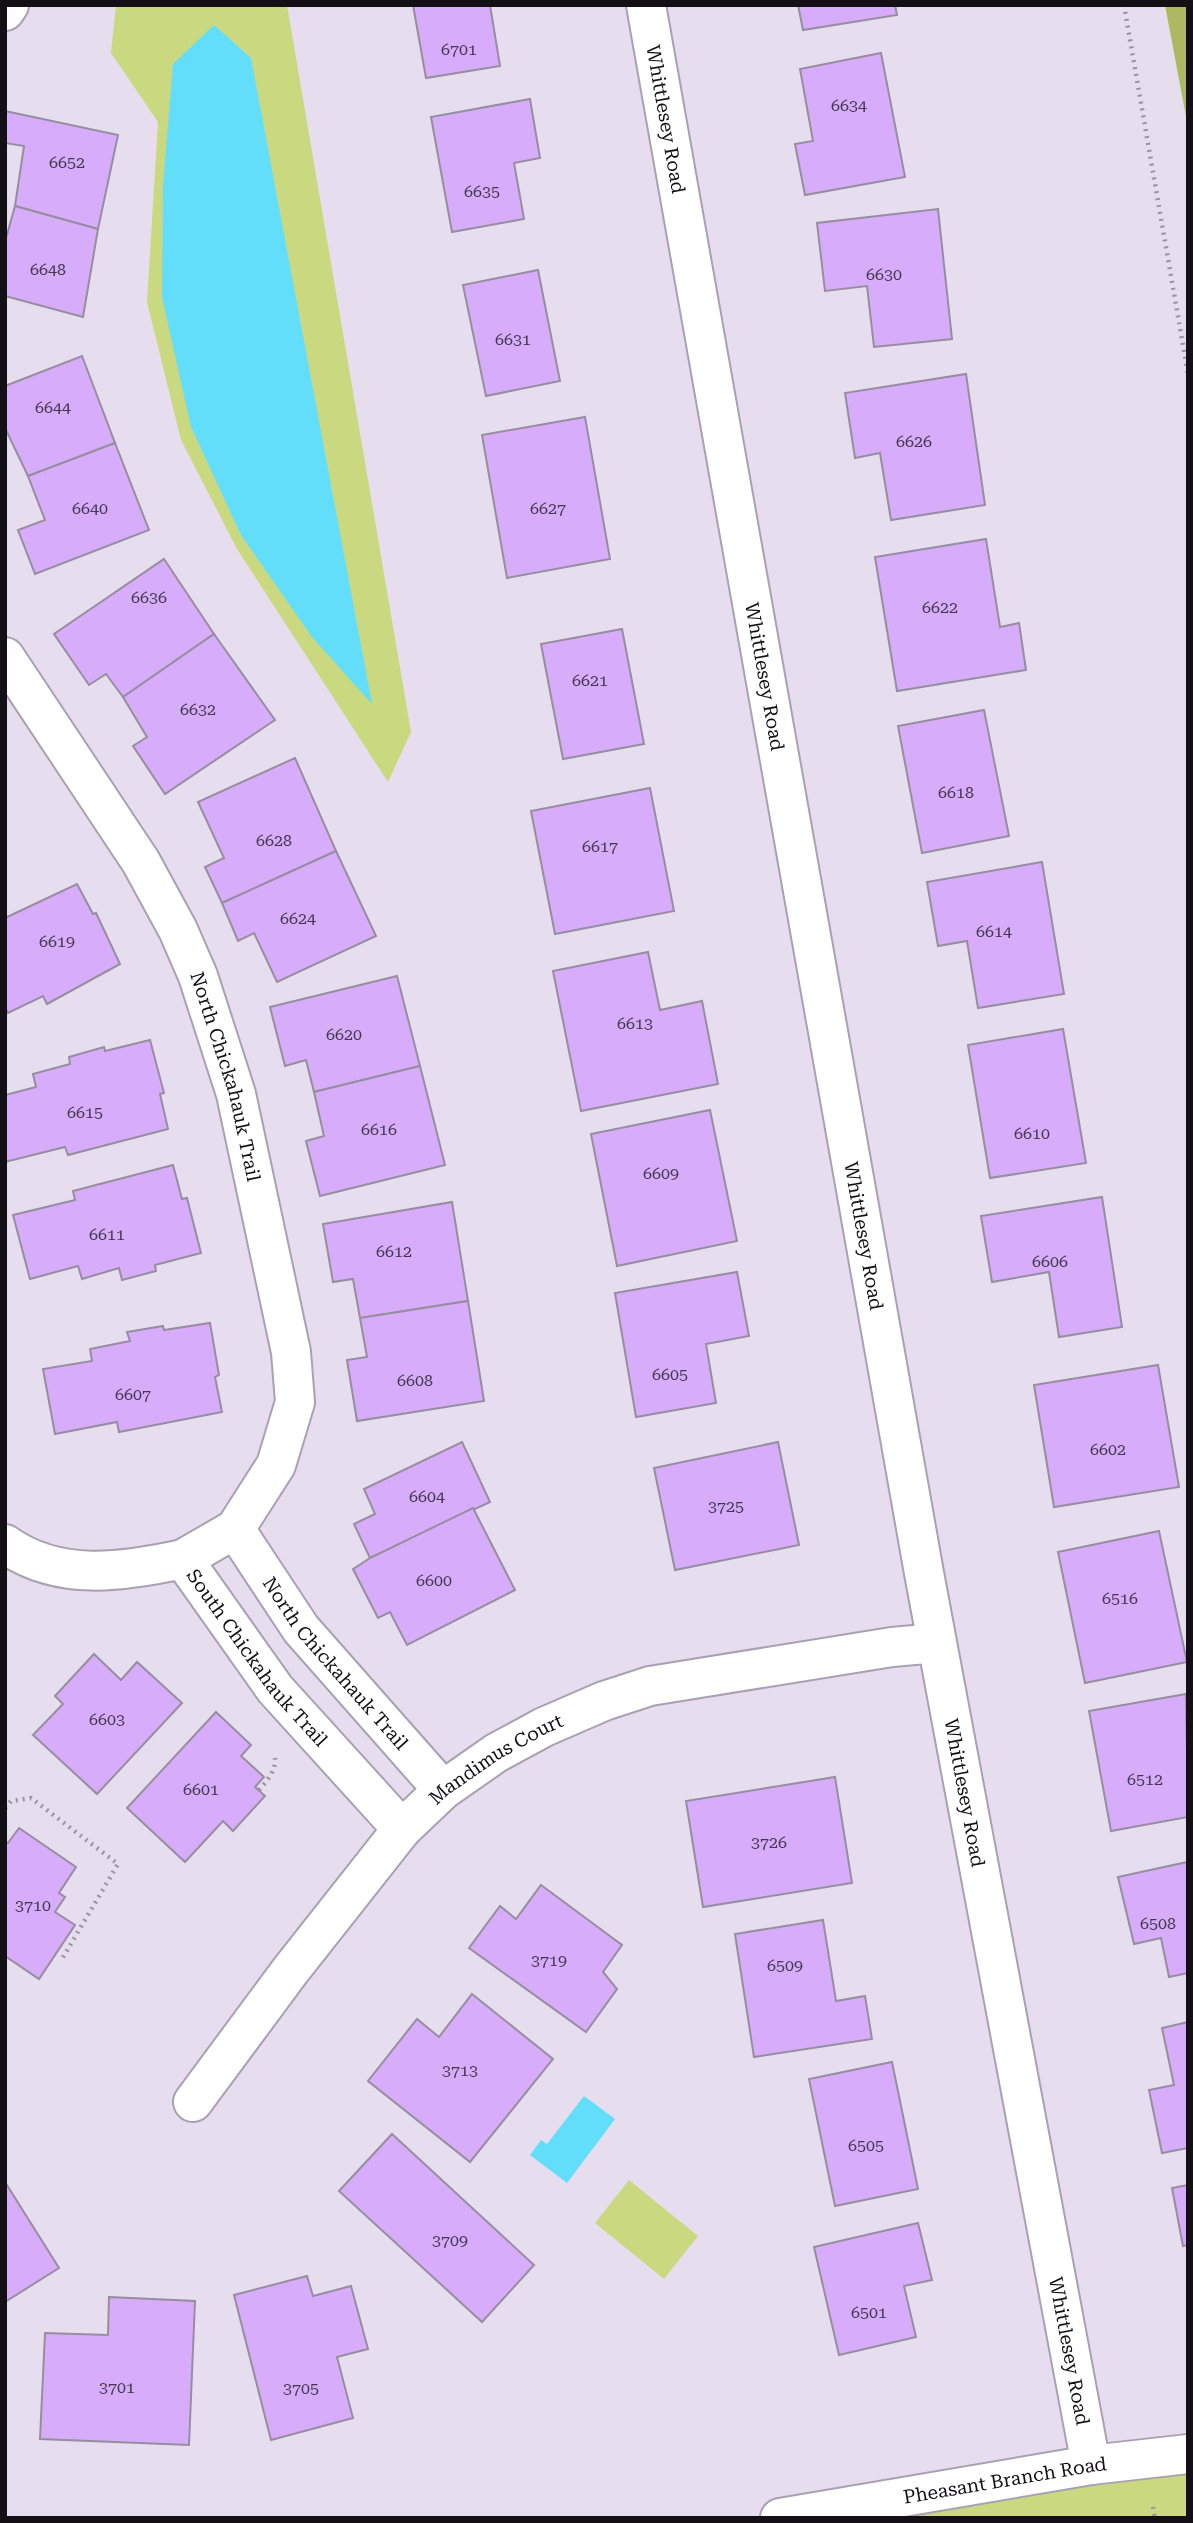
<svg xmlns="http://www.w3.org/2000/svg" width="1193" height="2523" font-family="'Roboto Serif',serif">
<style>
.green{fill:#cad880}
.forest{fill:#acb960}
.water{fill:#63defa}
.building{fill:#d7adfb;stroke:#968e9e;stroke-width:2}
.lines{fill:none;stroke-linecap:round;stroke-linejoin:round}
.minor-casing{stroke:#a9a1b1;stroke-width:42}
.tertiary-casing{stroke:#a9a1b1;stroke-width:42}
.path{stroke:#9a93a0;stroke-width:4.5;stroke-dasharray:2 5;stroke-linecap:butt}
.minor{stroke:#fff;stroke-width:38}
.tertiary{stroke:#fff;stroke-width:38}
.labels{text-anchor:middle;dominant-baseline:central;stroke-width:5;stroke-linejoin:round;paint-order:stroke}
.number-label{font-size:16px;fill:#44374e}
.street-label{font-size:19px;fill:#131015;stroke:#fff}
</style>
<rect width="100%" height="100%" fill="#e6deef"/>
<g class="green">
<path d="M116 5H287L411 732 388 782 237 549 181 440 147 302 158 122 111 53Z"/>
<path d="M629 2180 698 2236 664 2279 595 2223Z"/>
<path d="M1188 2454V2518H780Z"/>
</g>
<path class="forest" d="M1165 5H1188V127Z"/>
<g class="water">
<path d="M214 25 251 58 372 704 312 637 241 535 191 427 162 297 163 186 173 64Z"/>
<path d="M584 2096 615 2119 567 2183 530 2155 541 2140 547 2144Z"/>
</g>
<g class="building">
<path d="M413 5H490L500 66 426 78Z"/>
<path d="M798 5H895L897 15 803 30Z"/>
<path d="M881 53 905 177 805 195 795 144 813 141 800 69Z"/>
<path d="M530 99 540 158 514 163 524 219 452 232 431 117Z"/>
<path d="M5 111 118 135 98 229 15 206 24 146 5 143Z"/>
<path d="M15 206 98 229 83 317 5 296V242Z"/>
<path d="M938 209 952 339 874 347 867 286 825 291 817 223Z"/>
<path d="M538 270 560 381 486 396 463 285Z"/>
<path d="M82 356 115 443 28 476 5 428V386Z"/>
<path d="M966 374 985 505 891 520 880 453 855 458 845 393Z"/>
<path d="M585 417 610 559 507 578 482 435Z"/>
<path d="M115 443 149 530 35 574 18 530 45 520 28 476Z"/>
<path d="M986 539 1000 627 1019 623 1026 670 897 691 875 557Z"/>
<path d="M164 559 214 634 123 697 106 674 89 685 54 634Z"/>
<path d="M622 629 644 744 563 759 541 644Z"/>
<path d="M214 634 275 720 165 794 133 746 147 737 123 697Z"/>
<path d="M984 710 1009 836 922 853 898 726Z"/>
<path d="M295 758 336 851 222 903 205 867 224 858 198 802Z"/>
<path d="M650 788 674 911 555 934 531 811Z"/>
<path d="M336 851 376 936 277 982 254 933 238 941 222 903Z"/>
<path d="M1042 862 1064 994 978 1008 967 941 938 946 927 882Z"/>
<path d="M77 884 93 914 96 913 120 964 47 1004 43 996 8 1013 5 1008V918Z"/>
<path d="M648 952 660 1010 702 1001 718 1084 581 1111 553 971Z"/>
<path d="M397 976 420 1066 314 1092 306 1060 285 1066 270 1007Z"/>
<path d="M1063 1029 1086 1163 990 1178 968 1045Z"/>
<path d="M150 1040 164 1093 160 1094 168 1129 68 1155 65 1147 5 1162V1095L36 1087 33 1074 70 1064 69 1057 104 1047 105 1051Z"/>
<path d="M420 1066 445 1165 320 1196 306 1141 324 1136 314 1092Z"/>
<path d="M710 1110 737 1241 617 1266 591 1134Z"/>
<path d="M173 1165 182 1199 187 1198 201 1253 155 1265 156 1271 122 1280 119 1268 82 1279 78 1266 30 1279 13 1215 75 1200 73 1191Z"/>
<path d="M1102 1197 1122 1327 1059 1337 1049 1272 992 1282 981 1216Z"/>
<path d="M452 1202 468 1301 360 1318 353 1279 333 1282 323 1224Z"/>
<path d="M737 1272 749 1336 706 1344 716 1403 636 1417 615 1293Z"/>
<path d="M468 1301 484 1401 357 1421 347 1360 367 1357 360 1318Z"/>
<path d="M210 1323 219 1375 215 1377 222 1412 119 1432 117 1422 55 1434 43 1369 92 1361 90 1349 130 1341 127 1332 163 1326 164 1330Z"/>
<path d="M1158 1365 1179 1487 1054 1507 1034 1385Z"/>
<path d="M462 1442 490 1502 370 1558 354 1524 375 1514 364 1489Z"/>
<path d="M778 1442 799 1545 675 1570 654 1468Z"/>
<path d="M473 1508 515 1590 407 1645 390 1612 378 1618 353 1569 370 1558Z"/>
<path d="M1159 1531 1187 1662 1085 1683 1058 1552Z"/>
<path d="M94 1654 121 1680 137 1662 182 1703 97 1794 33 1735 63 1704 55 1696Z"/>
<path d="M1186 1694 1188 1817 1111 1831 1089 1711Z"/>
<path d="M216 1712 251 1745 241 1756 264 1777 255 1787 265 1796 233 1831 223 1821 185 1862 127 1808Z"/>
<path d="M835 1777 852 1883 703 1907 686 1801Z"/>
<path d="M19 1828 76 1867 59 1893 65 1897 55 1912 75 1925 39 1979 5 1956V1841L8 1843Z"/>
<path d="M1187 1862 1188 1973 1169 1977 1161 1938 1134 1944 1118 1877Z"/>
<path d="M541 1885 622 1945 603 1972 617 1989 586 2032 469 1948 500 1906 516 1919Z"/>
<path d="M823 1920 836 2001 865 1996 872 2039 754 2057 735 1934Z"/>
<path d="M472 1994 553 2059 470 2162 368 2081 417 2019 439 2037Z"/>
<path d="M1188 2022V2148L1162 2153 1149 2090 1174 2085 1162 2028Z"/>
<path d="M892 2062 918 2189 835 2206 809 2079Z"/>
<path d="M392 2134 534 2265 482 2322 339 2191Z"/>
<path d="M5 2182 59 2268 5 2302Z"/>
<path d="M1188 2185V2245L1183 2246 1172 2188Z"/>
<path d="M918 2223 932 2280 904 2286 916 2337 839 2355 814 2247Z"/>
<path d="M307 2276 313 2296 351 2286 368 2349 337 2357 353 2418 271 2440 234 2295Z"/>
<path d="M109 2297 195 2301 189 2445 40 2439 45 2333 108 2335Z"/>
</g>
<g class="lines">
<defs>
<g id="minor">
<path id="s1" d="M646 5 924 1573 1091 2465"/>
<path d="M5 11 9 5"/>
<path id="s2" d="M5 657 141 862 178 930 198 976 236 1094 291 1352 295 1402 276 1465 235 1529 183 1559"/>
<path id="s3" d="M235 1529 301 1629 443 1790"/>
<path id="s4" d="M5 1544C58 1582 123 1572 183 1559L275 1689 402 1829"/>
<path id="s5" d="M193 2102 290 1971 402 1829 443 1790 496 1753 544 1727 604 1701 650 1686 892 1647 937 1643"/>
</g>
<g id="tertiary">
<path id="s6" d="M780 2518 1091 2465 1188 2454"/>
</g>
</defs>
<use href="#minor" class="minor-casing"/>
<use href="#tertiary" class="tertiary-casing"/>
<g class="path">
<path d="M1124 5 1188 374"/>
<path d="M259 1790C267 1781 276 1771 275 1758"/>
<path d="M5 1808 11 1801 31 1798 118 1864 62 1959"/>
<path d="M1153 2507 1155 2518"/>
</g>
<use href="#minor" class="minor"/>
<use href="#tertiary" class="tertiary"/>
</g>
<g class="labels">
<g class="number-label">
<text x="459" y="49">6701</text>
<text x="849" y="105">6634</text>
<text x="67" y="162">6652</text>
<text x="482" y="191">6635</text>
<text x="48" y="269">6648</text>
<text x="884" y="274">6630</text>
<text x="513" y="339">6631</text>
<text x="53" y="407">6644</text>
<text x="914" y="441">6626</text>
<text x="90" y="508">6640</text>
<text x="548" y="508">6627</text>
<text x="149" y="597">6636</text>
<text x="940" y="607">6622</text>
<text x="590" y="680">6621</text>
<text x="198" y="709">6632</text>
<text x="956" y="792">6618</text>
<text x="274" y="840">6628</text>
<text x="600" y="846">6617</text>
<text x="298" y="918">6624</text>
<text x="994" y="931">6614</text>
<text x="57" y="941">6619</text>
<text x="635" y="1023">6613</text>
<text x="344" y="1034">6620</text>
<text x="85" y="1112">6615</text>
<text x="379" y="1129">6616</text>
<text x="1032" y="1133">6610</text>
<text x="661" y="1173">6609</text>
<text x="107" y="1234">6611</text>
<text x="394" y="1251">6612</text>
<text x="1050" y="1261">6606</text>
<text x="670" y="1374">6605</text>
<text x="415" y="1380">6608</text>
<text x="133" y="1394">6607</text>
<text x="1108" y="1449">6602</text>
<text x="427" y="1496">6604</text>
<text x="726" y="1506">3725</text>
<text x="434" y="1580">6600</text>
<text x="1120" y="1598">6516</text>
<text x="107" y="1719">6603</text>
<text x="1145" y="1779">6512</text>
<text x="201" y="1789">6601</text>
<text x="769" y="1842">3726</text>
<text x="33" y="1905">3710</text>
<text x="1158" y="1923">6508</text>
<text x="549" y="1960">3719</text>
<text x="785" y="1965">6509</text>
<text x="460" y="2070">3713</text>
<text x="866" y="2145">6505</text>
<text x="450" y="2240">3709</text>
<text x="869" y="2312">6501</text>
<text x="117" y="2387">3701</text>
<text x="301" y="2388">3705</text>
</g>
<g class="street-label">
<text stroke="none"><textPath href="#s1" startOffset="116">Whittlesey Road</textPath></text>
<text stroke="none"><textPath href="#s1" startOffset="682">Whittlesey Road</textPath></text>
<text stroke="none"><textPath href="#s2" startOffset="478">North Chickahauk Trail</textPath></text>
<text stroke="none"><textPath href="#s1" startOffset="1250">Whittlesey Road</textPath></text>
<text stroke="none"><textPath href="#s4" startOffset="308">South Chickahauk Trail</textPath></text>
<text stroke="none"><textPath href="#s3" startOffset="168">North Chickahauk Trail</textPath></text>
<text stroke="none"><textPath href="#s5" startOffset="462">Mandimus Court</textPath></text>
<text stroke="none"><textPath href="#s1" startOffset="1816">Whittlesey Road</textPath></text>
<text stroke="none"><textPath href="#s1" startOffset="2384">Whittlesey Road</textPath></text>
<text stroke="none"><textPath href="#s6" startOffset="228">Pheasant Branch Road</textPath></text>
</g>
</g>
<rect width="1193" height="2523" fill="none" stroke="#131015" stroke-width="14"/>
</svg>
